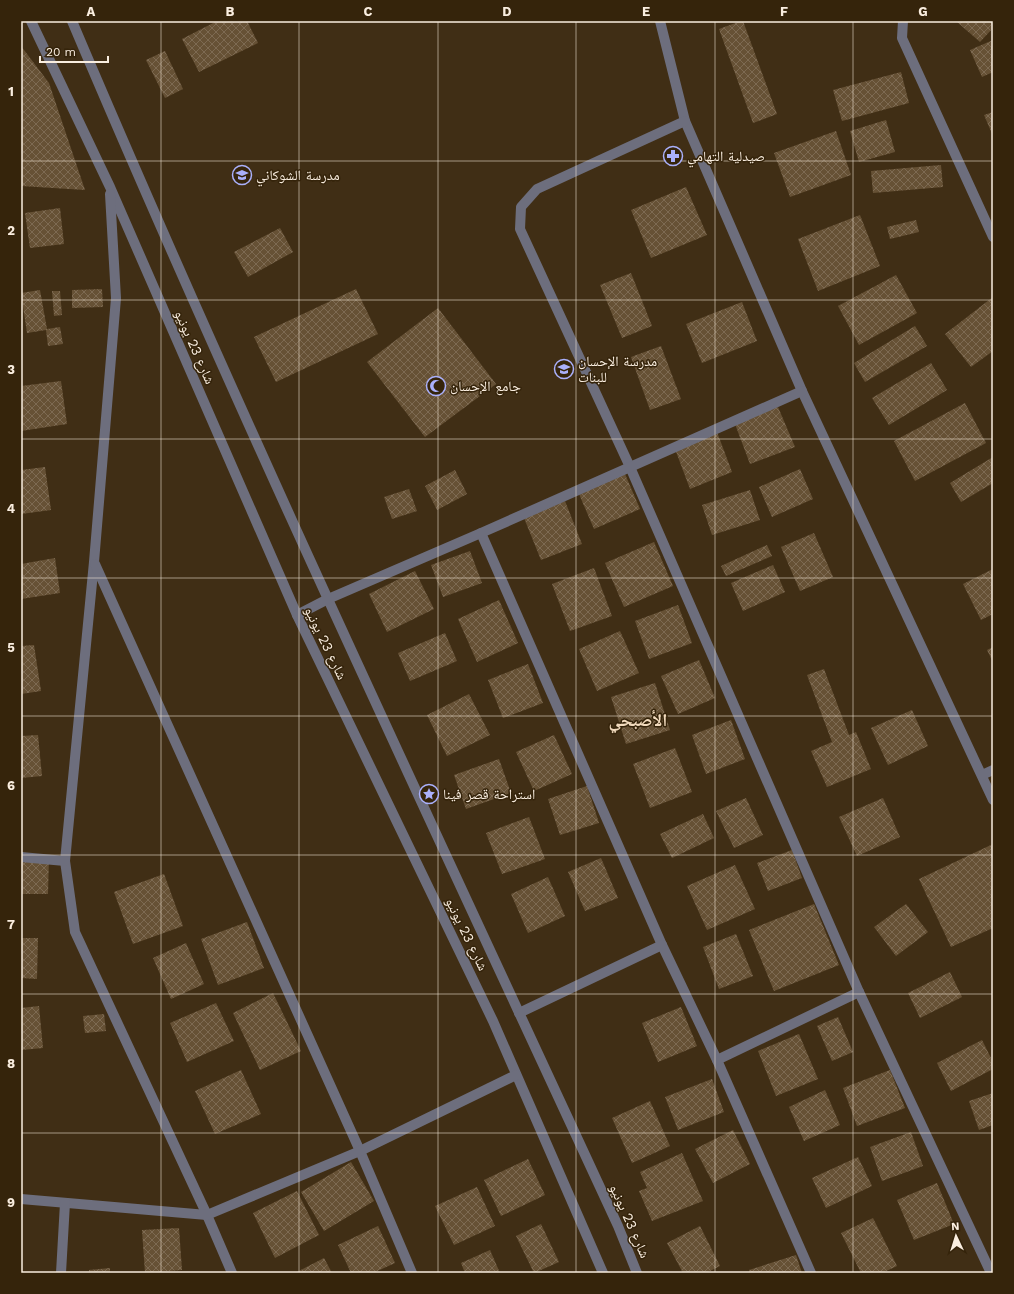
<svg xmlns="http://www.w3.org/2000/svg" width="1014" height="1294" font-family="'Work Sans','Noto Naskh Arabic',sans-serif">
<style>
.building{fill:url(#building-cross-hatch)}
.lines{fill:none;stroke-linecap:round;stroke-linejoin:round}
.minor{stroke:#6d6e7d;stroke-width:10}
.grid{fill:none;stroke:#faeee0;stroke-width:1;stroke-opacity:0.55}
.labels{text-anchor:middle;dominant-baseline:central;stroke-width:3;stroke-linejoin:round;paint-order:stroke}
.poi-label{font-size:14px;fill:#faeee0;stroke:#35240b;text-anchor:start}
.street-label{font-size:14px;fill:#faeee0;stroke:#35240b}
.district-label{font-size:18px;font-weight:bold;fill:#f1dabd;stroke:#35240b}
.neatline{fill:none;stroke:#faeee0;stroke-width:1.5}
.grid-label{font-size:13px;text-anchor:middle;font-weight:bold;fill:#faeee0}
</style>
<defs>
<pattern id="building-cross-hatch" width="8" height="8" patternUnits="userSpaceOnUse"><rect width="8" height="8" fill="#665135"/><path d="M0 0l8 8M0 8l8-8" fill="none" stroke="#7d6a52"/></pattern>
</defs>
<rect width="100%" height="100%" fill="#402e15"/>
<g class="building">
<path d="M217 21H247L258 43 199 72 182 39Z"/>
<path d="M741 21H743L777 114 753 123 719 29Z"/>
<path d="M956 21H993V28L980 42Z"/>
<path d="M993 40V72L982 77 970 50Z"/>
<path d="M21 46 49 83 85 190 21 186Z"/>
<path d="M165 51 183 89 165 98 146 60Z"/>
<path d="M901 72 909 103 842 121 833 90Z"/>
<path d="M993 112V136L984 115Z"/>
<path d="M886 120 895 152 859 162 850 131Z"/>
<path d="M836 131 851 175 790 197 774 153Z"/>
<path d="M941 165 943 187 873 193 871 171Z"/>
<path d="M686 187 707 235 651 258 631 210Z"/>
<path d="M60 208 64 244 30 248 25 213Z"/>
<path d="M860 215 880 266 818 291 798 239Z"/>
<path d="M916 220 919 232 890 239 887 227Z"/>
<path d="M280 228 293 252 248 277 234 252Z"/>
<path d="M631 273 652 326 622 338 600 285Z"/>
<path d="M896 275 917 313 859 345 838 306Z"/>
<path d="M102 289 103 307 72 308V290Z"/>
<path d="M356 289 378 334 276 382 254 337Z"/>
<path d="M40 290 47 329 60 327 63 344 48 346 46 330 27 333 21 293Z"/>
<path d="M52 291H60L62 315 54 316Z"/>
<path d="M993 297V351L971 367 945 334Z"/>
<path d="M742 302 757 341 702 363 686 324Z"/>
<path d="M438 308 496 384 425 437 367 362Z"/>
<path d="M915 326 927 346 865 382 854 363Z"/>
<path d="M661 346 681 399 650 410 631 357Z"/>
<path d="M931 363 947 390 889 425 872 398Z"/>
<path d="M61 381 67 424 21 431V386Z"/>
<path d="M965 403 986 443 915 481 894 441Z"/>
<path d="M778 407 795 447 750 464 735 424Z"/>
<path d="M717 432 732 472 690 489 675 449Z"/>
<path d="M993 457V483L961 502 950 483Z"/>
<path d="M45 467 51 510 21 514V470Z"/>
<path d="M800 469 813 499 772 517 759 487Z"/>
<path d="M455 470 467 494 437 510 425 486Z"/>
<path d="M625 474 640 509 594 529 579 494Z"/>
<path d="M409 489 417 511 392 519 384 497Z"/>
<path d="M750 490 760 520 712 535 702 505Z"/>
<path d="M565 501 582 544 541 560 524 518Z"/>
<path d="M814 533 833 577 800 591 781 547Z"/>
<path d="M654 542 673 586 624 607 605 563Z"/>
<path d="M767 545 772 556 726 576 721 566Z"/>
<path d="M470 551 482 583 443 597 431 565Z"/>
<path d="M55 558 60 593 21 599V564Z"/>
<path d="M773 565 785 592 743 611 731 583Z"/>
<path d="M594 568 612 616 570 631 552 584Z"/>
<path d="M993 569V614L981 620 963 584Z"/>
<path d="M415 571 434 609 387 632 369 594Z"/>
<path d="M499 600 518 643 477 662 458 619Z"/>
<path d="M678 605 692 643 649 659 635 621Z"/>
<path d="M620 631 639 673 597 691 579 649Z"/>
<path d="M445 633 457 661 410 681 398 653Z"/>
<path d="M34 645 41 691 21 694V646Z"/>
<path d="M993 647V662L987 650Z"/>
<path d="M699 660 715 698 678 714 661 676Z"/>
<path d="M528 664 543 703 503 718 488 680Z"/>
<path d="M824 669 849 735 856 732 871 769 827 787 811 751 832 742 807 675Z"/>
<path d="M655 683 670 730 626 744 611 697Z"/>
<path d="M469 694 490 735 447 756 427 715Z"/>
<path d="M912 710 928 746 888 765 871 728Z"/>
<path d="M731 720 745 759 706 774 692 735Z"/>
<path d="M38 735 42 776 21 778V736Z"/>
<path d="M554 735 572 774 534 791 516 752Z"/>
<path d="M675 748 692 792 650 808 633 764Z"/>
<path d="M499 759 511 793 466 809 454 775Z"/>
<path d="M587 786 599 823 560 835 548 799Z"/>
<path d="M746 798 763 835 734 848 716 811Z"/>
<path d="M883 798 900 837 857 856 839 817Z"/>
<path d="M703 814 714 838 672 858 660 834Z"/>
<path d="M529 817 545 859 502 874 486 833Z"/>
<path d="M993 844V928L951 947 919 879Z"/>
<path d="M792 850 802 878 768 891 757 863Z"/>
<path d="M21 856H49L48 894H21Z"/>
<path d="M601 858 618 898 585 911 568 872Z"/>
<path d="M735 865 755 909 707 930 687 886Z"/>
<path d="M164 874 183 926 133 944 114 892Z"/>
<path d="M548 877 565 916 528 933 511 894Z"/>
<path d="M814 904 839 965 774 991 749 930Z"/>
<path d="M906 904 928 932 896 956 874 927Z"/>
<path d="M247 922 264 968 218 985 201 939Z"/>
<path d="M736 934 753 976 719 989 703 947Z"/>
<path d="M21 938H38L37 979 21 978Z"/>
<path d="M186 943 204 984 171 999 153 958Z"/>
<path d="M950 972 962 997 920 1018 908 993Z"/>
<path d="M273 993 301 1051 260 1070 233 1013Z"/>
<path d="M216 1003 234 1041 187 1062 170 1023Z"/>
<path d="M39 1006 43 1048 21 1050V1008Z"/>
<path d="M681 1007 697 1046 658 1062 642 1023Z"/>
<path d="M104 1014 106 1031 85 1033 83 1016Z"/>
<path d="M838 1017 853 1052 832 1061 817 1026Z"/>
<path d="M799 1034 818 1079 776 1096 758 1051Z"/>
<path d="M982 1040 993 1062V1069L951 1091 937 1063Z"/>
<path d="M241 1070 261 1114 215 1134 195 1091Z"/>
<path d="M890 1070 905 1108 857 1126 843 1088Z"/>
<path d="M712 1079 724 1112 678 1130 665 1097Z"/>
<path d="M825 1090 840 1125 804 1141 789 1107Z"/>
<path d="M993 1093V1125L979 1130 969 1101Z"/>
<path d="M650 1101 670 1146 632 1163 612 1118Z"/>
<path d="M733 1130 750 1164 713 1183 695 1149Z"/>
<path d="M911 1132 923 1166 882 1181 870 1147Z"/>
<path d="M682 1153 703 1201 652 1221 639 1191 647 1188 640 1172Z"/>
<path d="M858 1157 872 1186 826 1208 812 1178Z"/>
<path d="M528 1159 545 1195 501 1216 484 1180Z"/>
<path d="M351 1162 374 1201 324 1231 301 1192Z"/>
<path d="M937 1183 954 1224 914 1240 897 1200Z"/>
<path d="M477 1187 495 1226 454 1245 435 1206Z"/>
<path d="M297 1191 319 1235 275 1258 253 1213Z"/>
<path d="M873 1218 897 1266 882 1273H861L841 1233Z"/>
<path d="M541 1224 559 1262 534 1273 516 1236Z"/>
<path d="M378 1226 395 1263 373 1273H351L338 1245Z"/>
<path d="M700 1226 720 1266 706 1273H683L667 1243Z"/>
<path d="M179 1228 182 1270 145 1273 142 1230Z"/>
<path d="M490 1250 500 1273H465L461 1263Z"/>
<path d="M796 1255 802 1273H749V1270Z"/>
<path d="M324 1258 332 1273H295Z"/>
<path d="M110 1268V1273H89V1270Z"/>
</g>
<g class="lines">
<g class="minor">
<path d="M31 21 110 187 297 615 493 1021 603 1273"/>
<path d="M72 21C244 427 433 826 618 1226L637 1273"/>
<path d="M660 21 685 121 802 391 993 800"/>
<path d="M903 21 902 38 993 237"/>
<path d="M685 121 537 189 521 207 520 229 630 467 859 992 991 1273"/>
<path d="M110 194 116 298 94 562 65 861 75 932 207 1215 232 1273"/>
<path d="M481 533 662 945 717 1060 811 1273"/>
<path d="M95 564 360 1151 412 1273"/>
<path d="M297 615 328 599 481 533 802 391"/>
<path d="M982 775 993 770"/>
<path d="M21 857 65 861"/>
<path d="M519 1013 662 945"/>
<path d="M717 1060 859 992"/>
<path d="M21 1199 207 1215 360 1151 516 1075"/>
<path d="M61 1273 65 1203"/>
</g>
</g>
<path class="grid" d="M161 21V1273M299 21V1273M438 21V1273M576 21V1273M715 21V1273M853 21V1273M21 161H993M21 300H993M21 439H993M21 578H993M21 716H993M21 855H993M21 994H993M21 1133H993"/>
<defs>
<symbol id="pharmacy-ring" viewBox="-11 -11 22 22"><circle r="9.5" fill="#35240b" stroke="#aab0fb" stroke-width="1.5"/><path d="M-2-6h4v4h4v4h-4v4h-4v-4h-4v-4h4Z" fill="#aab0fb"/></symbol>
<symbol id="school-ring" viewBox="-11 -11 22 22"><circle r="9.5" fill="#35240b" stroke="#aab0fb" stroke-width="1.5"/><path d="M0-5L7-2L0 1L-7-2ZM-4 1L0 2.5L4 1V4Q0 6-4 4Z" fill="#aab0fb"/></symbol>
<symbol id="mosque-ring" viewBox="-11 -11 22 22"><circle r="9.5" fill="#35240b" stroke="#aab0fb" stroke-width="1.5"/><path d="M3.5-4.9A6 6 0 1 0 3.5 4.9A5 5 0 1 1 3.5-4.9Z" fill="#aab0fb"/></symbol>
<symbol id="sight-ring" viewBox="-11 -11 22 22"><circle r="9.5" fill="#35240b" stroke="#aab0fb" stroke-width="1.5"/><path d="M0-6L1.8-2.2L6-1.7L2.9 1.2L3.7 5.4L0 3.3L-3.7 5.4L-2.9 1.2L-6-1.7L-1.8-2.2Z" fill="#aab0fb"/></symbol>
</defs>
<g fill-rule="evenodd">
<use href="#pharmacy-ring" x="662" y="145" width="22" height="22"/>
<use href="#school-ring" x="231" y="164" width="22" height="22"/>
<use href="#school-ring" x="553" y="358" width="22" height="22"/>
<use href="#mosque-ring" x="425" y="375" width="22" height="22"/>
<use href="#sight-ring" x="418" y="783" width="22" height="22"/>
</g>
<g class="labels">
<g class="poi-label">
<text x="687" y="156">صيدلية التهامي</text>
<text x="256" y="175">مدرسة الشوكاني</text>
<text x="578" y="361">مدرسة الإحسان<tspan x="578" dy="16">للبنات</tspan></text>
<text x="450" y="386">جامع الإحسان</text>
<text x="443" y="794">استراحة قصر فينا</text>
</g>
<g class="street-label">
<text transform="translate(195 347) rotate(66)">شارع 23 يونيو</text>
<text transform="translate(326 643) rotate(64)">شارع 23 يونيو</text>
<text transform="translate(467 934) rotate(64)">شارع 23 يونيو</text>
<text transform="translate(630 1221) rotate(66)">شارع 23 يونيو</text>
</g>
<g class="district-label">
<text x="638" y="719">الأصبحي</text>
</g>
</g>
<rect width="1014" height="1294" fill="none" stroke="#35240b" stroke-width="44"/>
<g transform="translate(956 1236) rotate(356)" stroke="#35240b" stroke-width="3" paint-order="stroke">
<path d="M0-3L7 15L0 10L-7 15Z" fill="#faeee0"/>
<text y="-6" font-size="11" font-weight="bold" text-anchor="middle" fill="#faeee0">N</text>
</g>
<path d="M40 56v6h68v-6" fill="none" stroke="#faeee0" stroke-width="2"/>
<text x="46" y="56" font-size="12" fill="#faeee0" stroke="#35240b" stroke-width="3" paint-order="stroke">20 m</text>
<rect x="22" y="22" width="970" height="1250" class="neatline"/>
<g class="grid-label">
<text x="91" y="16">A</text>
<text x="230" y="16">B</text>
<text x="368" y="16">C</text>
<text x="507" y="16">D</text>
<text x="646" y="16">E</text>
<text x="784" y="16">F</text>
<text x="923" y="16">G</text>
<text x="11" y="96">1</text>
<text x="11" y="235">2</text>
<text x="11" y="374">3</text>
<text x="11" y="513">4</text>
<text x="11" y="652">5</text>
<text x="11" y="790">6</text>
<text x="11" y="929">7</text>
<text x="11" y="1068">8</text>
<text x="11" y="1207">9</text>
</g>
</svg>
